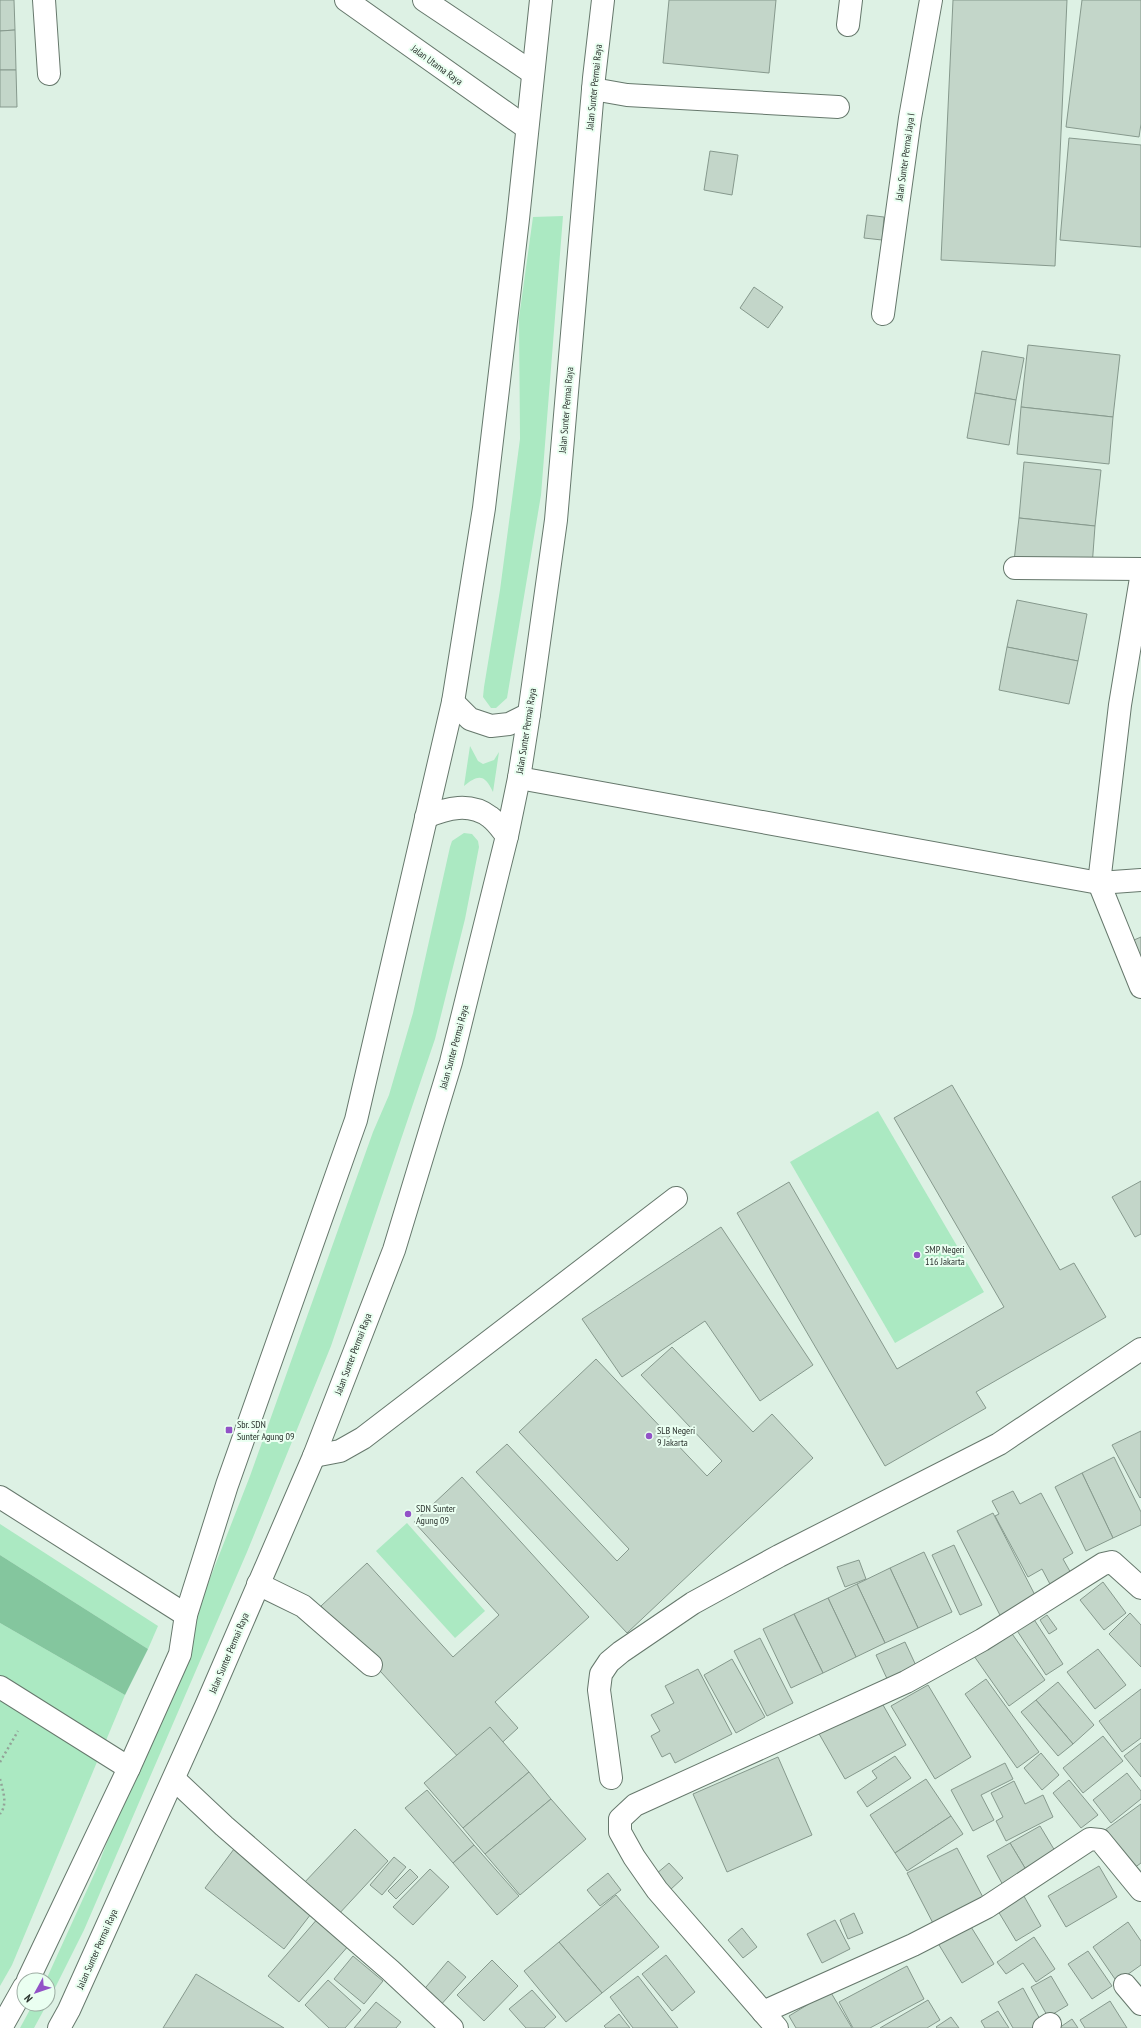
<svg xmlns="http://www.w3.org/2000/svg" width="1141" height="2028" font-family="'PT Sans Narrow',sans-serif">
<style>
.green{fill:#abe9c2}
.water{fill:#84c69e}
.building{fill:#c3d6c9;stroke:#86998d}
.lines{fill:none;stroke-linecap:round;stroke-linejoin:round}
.minor-casing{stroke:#66786c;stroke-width:24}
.path{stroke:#93a298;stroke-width:2.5;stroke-dasharray:2 3;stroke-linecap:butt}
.minor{stroke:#fff;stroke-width:22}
.poi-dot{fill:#9252c7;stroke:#eafff1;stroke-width:1.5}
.labels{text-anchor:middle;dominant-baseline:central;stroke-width:4;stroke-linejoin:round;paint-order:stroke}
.street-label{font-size:10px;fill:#2a322d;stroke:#eafff1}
.poi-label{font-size:10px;fill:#2a322d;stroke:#eafff1;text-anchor:start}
</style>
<rect width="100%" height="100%" fill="#ddf1e4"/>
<g class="green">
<path d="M563 216 541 495 507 698 496 708H491L483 697 484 687 500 590 520 439 519 318 533 217Z"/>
<path d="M470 746 478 761 483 764 494 760 499 752 493 792C485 774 478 774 464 786Z"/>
<path d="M464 833 472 834 478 841 479 847 465 919 435 1039 331 1346 247 1552 84 1930 48 2002V1980H46L97 1868 250 1476 373 1132 389 1095 413 1013 450 847 452 841Z"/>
<path d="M878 1111 984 1292 895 1343 790 1162Z"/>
<path d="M407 1523 485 1611 455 1638 376 1551Z"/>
<path d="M0 1524 158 1626 148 1649 0 1555Z"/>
<path d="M0 1623 125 1695 12 1965 0 1986Z"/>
<path d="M33 2004H47L34 2028H20Z"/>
</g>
<path class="water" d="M0 1555 148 1649 125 1695 0 1623Z"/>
<g class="building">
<path d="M0 0H14L15 30 0 31Z"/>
<path d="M669 0H776L769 73 663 63Z"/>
<path d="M953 0H1067L1055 266 941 260Z"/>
<path d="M1082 0H1141V124L1139 137 1066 127Z"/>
<path d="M15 30 16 70H0V31Z"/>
<path d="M0 70H16L17 107H0Z"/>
<path d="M1069 138 1141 145V247L1060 240Z"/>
<path d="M710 151 738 155 732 195 704 190Z"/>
<path d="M867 215 884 217 882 240 864 238Z"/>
<path d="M754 287 783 307 768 328 740 308Z"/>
<path d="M1028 345 1120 355 1113 417 1021 407Z"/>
<path d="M982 351 1024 358 1016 400 975 393Z"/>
<path d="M975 393 1016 400 1009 445 967 438Z"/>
<path d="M1021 407 1113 417 1109 464 1017 454Z"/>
<path d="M1024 462 1101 470 1095 526 1019 518Z"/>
<path d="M1019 518 1095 526 1092 567 1014 561Z"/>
<path d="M1017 600 1087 614 1078 661 1007 647Z"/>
<path d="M1007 647 1078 661 1069 704 999 690Z"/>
<path d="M1141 937V961L1134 940Z"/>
<path d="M952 1085 1060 1270 1074 1263 1106 1317 976 1392 986 1408 885 1466 737 1213 789 1182 897 1369 1004 1307 894 1118Z"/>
<path d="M1141 1181V1234L1135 1237 1112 1197Z"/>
<path d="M721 1227 813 1365 760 1401 705 1321 622 1377 582 1319Z"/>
<path d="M672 1347 753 1432 772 1414 813 1458 627 1633 476 1472 507 1444 617 1561 629 1549 519 1432 596 1359 707 1476 722 1461 641 1375Z"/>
<path d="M1141 1431V1497L1140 1498 1112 1445Z"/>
<path d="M1114 1457 1141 1512V1525L1113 1538 1082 1473Z"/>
<path d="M1082 1473 1113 1538 1086 1551 1055 1487Z"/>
<path d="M462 1477 589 1617 495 1702 518 1728 471 1771 321 1606 367 1563 453 1657 499 1615 414 1522Z"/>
<path d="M1013 1491 1020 1504 1041 1493 1073 1553 1063 1559 1072 1575 1051 1586 1042 1569 1028 1577 995 1516 999 1514 992 1501Z"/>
<path d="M993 1513 1039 1603 1003 1621 957 1531Z"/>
<path d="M954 1545 982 1605 960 1615 932 1555Z"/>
<path d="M924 1552 952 1612 918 1628 890 1568Z"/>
<path d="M859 1560 866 1579 845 1587 837 1567Z"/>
<path d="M890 1568 918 1628 885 1643 857 1584Z"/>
<path d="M1103 1582 1126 1613 1104 1630 1080 1600Z"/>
<path d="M857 1584 885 1643 856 1657 828 1598Z"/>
<path d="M828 1598 856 1657 823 1673 794 1614Z"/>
<path d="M1130 1613 1141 1625V1667L1109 1634Z"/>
<path d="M794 1614 823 1673 791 1688 763 1629Z"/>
<path d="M1047 1615 1057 1629 1049 1634 1040 1620Z"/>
<path d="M1033 1618 1063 1664 1046 1675 1016 1629Z"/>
<path d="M1010 1631 1045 1680 1009 1706 974 1656Z"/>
<path d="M760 1638 793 1703 767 1716 734 1651Z"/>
<path d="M905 1642 918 1670 889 1683 876 1655Z"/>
<path d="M1098 1649 1126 1685 1095 1709 1067 1672Z"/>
<path d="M732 1659 765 1717 736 1733 704 1675Z"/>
<path d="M698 1669 732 1734 675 1763 670 1753 662 1757 651 1736 660 1731 651 1715 674 1703 665 1686Z"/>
<path d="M986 1679 1039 1752 1017 1768 965 1694Z"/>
<path d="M1058 1682 1094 1725 1073 1744 1036 1700Z"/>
<path d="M928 1685 971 1757 935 1779 891 1706Z"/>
<path d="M1141 1689V1738L1122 1752 1099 1721Z"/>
<path d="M879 1698 906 1745 845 1779 818 1732Z"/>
<path d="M1036 1700 1073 1744 1058 1756 1021 1712Z"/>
<path d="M490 1727 529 1772 463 1828 424 1783Z"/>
<path d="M1103 1736 1123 1761 1083 1793 1063 1768Z"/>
<path d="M1141 1743V1777L1124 1756Z"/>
<path d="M1041 1753 1059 1775 1042 1790 1024 1768Z"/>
<path d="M895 1756 911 1778 867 1807 857 1792 877 1778 872 1771Z"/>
<path d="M778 1757 812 1835 727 1872 693 1794Z"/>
<path d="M1005 1763 1013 1779 981 1795 994 1820 973 1831 951 1790Z"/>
<path d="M529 1772 551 1799 485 1854 463 1828Z"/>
<path d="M1127 1773 1141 1791V1799L1111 1823 1093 1800Z"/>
<path d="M926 1779 951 1816 895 1853 870 1815Z"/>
<path d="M1069 1780 1098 1815 1081 1828 1053 1793Z"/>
<path d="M1014 1781 1025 1804 1043 1795 1053 1817 1006 1841 996 1821 1003 1817 991 1793Z"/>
<path d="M427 1790 474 1845 453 1863 405 1808Z"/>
<path d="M551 1799 586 1839 520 1895 485 1854Z"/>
<path d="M1141 1804V1863L1134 1868 1105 1830Z"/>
<path d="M951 1816 963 1834 907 1871 895 1853Z"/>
<path d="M1040 1826 1058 1856 1028 1873 1010 1843Z"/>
<path d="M355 1829 388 1861 337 1916 303 1884Z"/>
<path d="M1010 1843 1028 1873 1004 1887 987 1856Z"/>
<path d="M474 1845 519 1896 497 1915 453 1863Z"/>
<path d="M957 1848 986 1903 936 1929 907 1873Z"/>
<path d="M234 1849 314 1910 284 1949 205 1888Z"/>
<path d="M394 1857 406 1867 382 1895 370 1885Z"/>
<path d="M669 1863 683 1878 670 1890 656 1874Z"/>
<path d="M1099 1866 1117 1897 1066 1927 1048 1896Z"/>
<path d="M410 1869 418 1877 396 1899 388 1891Z"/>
<path d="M430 1869 449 1887 413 1925 393 1907Z"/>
<path d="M608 1873 621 1890 600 1906 587 1890Z"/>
<path d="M1021 1891 1041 1926 1016 1941 995 1906Z"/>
<path d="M616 1895 659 1947 602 1993 559 1942Z"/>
<path d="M854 1913 863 1933 848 1939 840 1920Z"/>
<path d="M319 1917 350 1944 299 2002 268 1976Z"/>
<path d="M835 1920 850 1949 822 1963 807 1934Z"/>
<path d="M968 1922 994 1964 962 1983 936 1940Z"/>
<path d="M1128 1922 1141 1941V1965L1117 1982 1093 1947Z"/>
<path d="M742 1928 757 1947 743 1958 728 1940Z"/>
<path d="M1034 1937 1055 1969 1036 1982 1023 1963 1006 1974 997 1962Z"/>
<path d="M559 1942 602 1993 566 2022 524 1971Z"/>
<path d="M1088 1951 1112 1986 1092 1999 1068 1964Z"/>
<path d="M666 1955 695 1992 672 2011 642 1974Z"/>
<path d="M353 1956 383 1981 364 2004 334 1979Z"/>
<path d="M492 1960 518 1986 484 2021 457 1995Z"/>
<path d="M448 1961 466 1977 438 2008 421 1993Z"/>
<path d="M907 1966 924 1999 870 2028H853L839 2002Z"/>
<path d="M196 1974 284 2028H163Z"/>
<path d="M638 1976 678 2028H633L610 1997Z"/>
<path d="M1051 1976 1068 2005 1048 2017 1031 1987Z"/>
<path d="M328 1980 361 2010 345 2028H329L305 2005Z"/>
<path d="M1023 1988 1042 2023 1033 2028H1013L998 2002Z"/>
<path d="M532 1990 556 2017 544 2028H526L509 2009Z"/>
<path d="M830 1991 852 2028H796L789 2016Z"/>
<path d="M928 2000 940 2020 927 2028H880Z"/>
<path d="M1110 2001 1127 2028H1085L1080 2020Z"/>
<path d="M376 2002 401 2022 396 2028H354Z"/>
<path d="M998 2011 1009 2028H985L981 2021Z"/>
<path d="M619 2014 630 2028H606L604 2026Z"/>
<path d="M951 2017 959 2028H937L936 2027Z"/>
<path d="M1072 2019 1078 2028H1059Z"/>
</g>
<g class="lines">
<defs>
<g id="minor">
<path d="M44 0 49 74"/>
<path d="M346 0 527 128"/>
<path d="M424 0 533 73"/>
<path d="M848 25 851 0"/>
<path d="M593 89 627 95 838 107"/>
<path d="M883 314 910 118 931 0"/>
<path d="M1015 568 1141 569"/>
<path d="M1141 578 1120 705 1099 883 1141 987"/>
<path d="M453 702 470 719 491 726 509 724 529 714"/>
<path d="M519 778 1099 883 1141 880"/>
<path d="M426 817C447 808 470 802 490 817 497 822 502 830 507 836"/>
<path d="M314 1456 340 1451 363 1438 676 1198"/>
<path d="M0 1497 186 1615"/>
<path d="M258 1584 303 1606 371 1665"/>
<path d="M0 1687 129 1768"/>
<path d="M611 1778 599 1690 601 1674 609 1662 621 1652 693 1603 779 1556 999 1444 1141 1349"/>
<path d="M174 1779 224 1826 390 1970 452 2028"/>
<path d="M28 1980 129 1768 180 1654 186 1615 227 1485 356 1120 453 702 484 508 518 219 541 0"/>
<path d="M1125 1985 1141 2004"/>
<path d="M763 2012 913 1945 987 1907 1090 1839 1100 1840 1141 1890"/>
<path d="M1 2028 24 1987"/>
<path d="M59 2028 69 2010 206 1706 314 1456 394 1250 451 1062 507 836 519 778 529 714 556 520 594 78 603 0"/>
<path d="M777 2028 657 1890 634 1857 620 1832V1819L635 1805 906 1682 982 1640 1103 1564 1112 1562 1141 1588"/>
<path d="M1044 2028 1050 2024"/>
</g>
</defs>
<use href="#minor" class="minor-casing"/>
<g class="path">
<path d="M0 1762 18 1731"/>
<path d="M0 1779C3 1791 8 1804 0 1814"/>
</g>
<use href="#minor" class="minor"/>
</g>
<g class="poi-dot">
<circle cx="917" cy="1255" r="4"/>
<rect x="225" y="1426" width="8" height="8" rx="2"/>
<circle cx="649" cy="1436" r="4"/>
<circle cx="408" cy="1514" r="4"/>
</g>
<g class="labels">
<g class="street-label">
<text transform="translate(437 65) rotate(36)">Jalan Utama Raya</text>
<text transform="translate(594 87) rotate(-84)">Jalan Sunter Permai Raya</text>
<text transform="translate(905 157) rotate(-82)">Jalan Sunter Permai Jaya I</text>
<text transform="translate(566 410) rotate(-85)">Jalan Sunter Permai Raya</text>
<text transform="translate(526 731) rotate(-81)">Jalan Sunter Permai Raya</text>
<text transform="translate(454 1047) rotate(-75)">Jalan Sunter Permai Raya</text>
<text transform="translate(353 1354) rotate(-69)">Jalan Sunter Permai Raya</text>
<text transform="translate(229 1653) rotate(-67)">Jalan Sunter Permai Raya</text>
<text transform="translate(97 1949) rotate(-66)">Jalan Sunter Permai Raya</text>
</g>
<g class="poi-label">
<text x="925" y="1249">SMP Negeri<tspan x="925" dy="12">116 Jakarta</tspan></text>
<text x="237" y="1424">Sbr. SDN<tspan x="237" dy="12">Sunter Agung 09</tspan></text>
<text x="657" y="1430">SLB Negeri<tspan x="657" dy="12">9 Jakarta</tspan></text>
<text x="416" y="1508">SDN Sunter<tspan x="416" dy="12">Agung 09</tspan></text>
</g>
</g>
<g transform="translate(36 1992) rotate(230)"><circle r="19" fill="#eafff1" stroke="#9dada3"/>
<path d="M0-3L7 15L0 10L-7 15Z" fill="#9252c7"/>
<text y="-6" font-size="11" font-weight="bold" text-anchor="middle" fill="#2a322d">N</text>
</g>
</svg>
